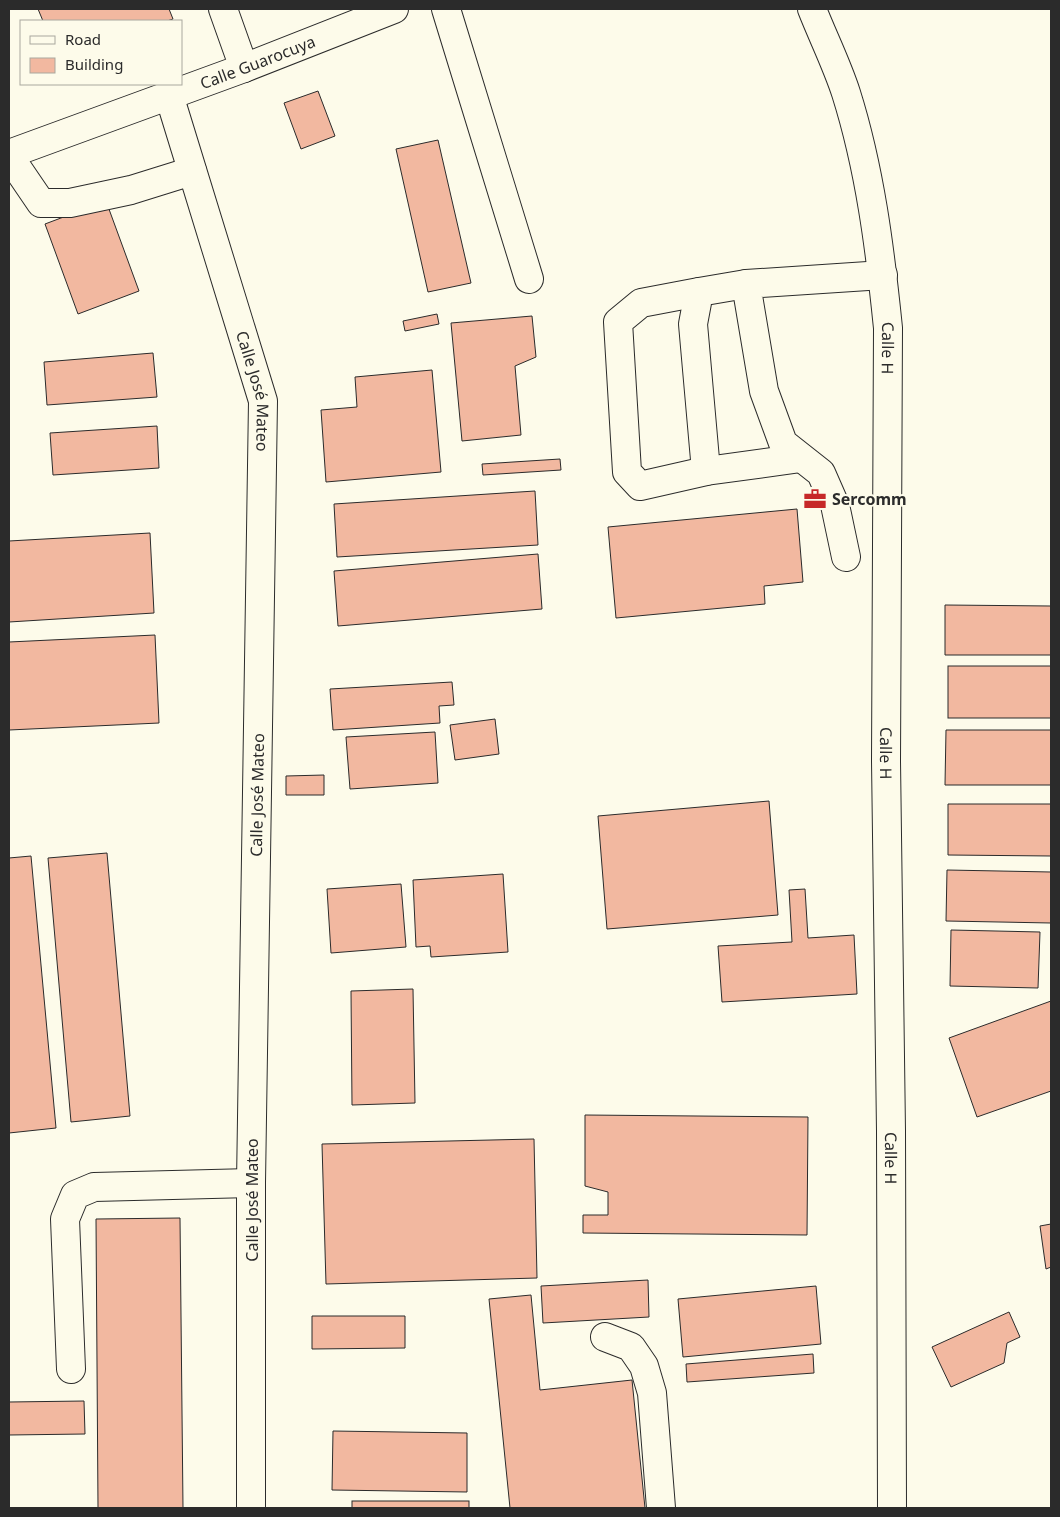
<svg xmlns="http://www.w3.org/2000/svg" width="1060" height="1517" font-family="'Noto Sans',sans-serif">
<style>
.building{fill:#f2b8a0;stroke:#2b2b2b}
.lines{fill:none;stroke-linecap:round;stroke-linejoin:round}
.minor-casing{stroke:#2b2b2b;stroke-width:30}
.minor{stroke:#fdfbea;stroke-width:28}
.labels{text-anchor:middle;dominant-baseline:central;stroke-width:4;stroke-linejoin:round;paint-order:stroke}
.street-label{font-size:16px;fill:#2b2b2b;stroke:#fdfbea}
.poi-label{font-size:16px;font-weight:bold;fill:#2b2b2b;stroke:#fdfbea;text-anchor:start}
</style>
<rect width="100%" height="100%" fill="#fdfbea"/>
<g class="building">
<path d="M38 9H169L173 19 167 21H43Z"/>
<path d="M318 91 335 136 301 149 284 103Z"/>
<path d="M438 140 471 283 428 292 396 149Z"/>
<path d="M106 201 139 291 78 314 45 224Z"/>
<path d="M437 314 439 324 405 331 403 321Z"/>
<path d="M532 316 536 357 515 366 521 435 462 441 451 323Z"/>
<path d="M153 353 157 397 47 405 44 362Z"/>
<path d="M432 370 441 472 326 482 321 410 357 407 355 377Z"/>
<path d="M157 426 159 468 53 475 50 433Z"/>
<path d="M560 459 561 470 483 475 482 464Z"/>
<path d="M535 491 538 545 337 557 334 504Z"/>
<path d="M797 509 803 582 764 586 765 604 616 618 608 527Z"/>
<path d="M150 533 154 613 9 622V541Z"/>
<path d="M538 554 542 609 338 626 334 571Z"/>
<path d="M945 605 1051 606V655H945Z"/>
<path d="M155 635 159 723 9 730V642Z"/>
<rect x="948" y="666" width="103" height="52"/>
<path d="M452 682 454 705 439 706 440 723 333 730 330 689Z"/>
<path d="M495 719 499 754 455 760 450 725Z"/>
<path d="M946 730H1051V785H945Z"/>
<path d="M435 732 438 783 350 789 346 737Z"/>
<path d="M324 775V795H286V776Z"/>
<path d="M769 801 778 915 607 929 598 816Z"/>
<path d="M948 804H1051V856L948 855Z"/>
<path d="M107 853 130 1116 71 1122 48 858Z"/>
<path d="M31 856 56 1128 9 1133V858Z"/>
<path d="M947 870 1051 872V923L946 921Z"/>
<path d="M503 874 508 952 431 957 430 946 416 947 413 880Z"/>
<path d="M401 884 406 947 331 953 327 889Z"/>
<path d="M805 889 808 938 854 935 857 994 722 1002 718 946 792 942 789 890Z"/>
<path d="M951 930 1040 932 1038 988 950 986Z"/>
<path d="M413 989 415 1103 352 1105 351 991Z"/>
<path d="M1051 1001V1091L977 1117 949 1038Z"/>
<path d="M585 1115 808 1117 807 1235 583 1233V1215H608V1192L585 1186Z"/>
<path d="M534 1139 537 1278 326 1284 322 1144Z"/>
<path d="M180 1218 183 1508H98L96 1219Z"/>
<path d="M1051 1224V1267L1046 1269 1040 1226Z"/>
<path d="M648 1280 649 1317 543 1323 541 1286Z"/>
<path d="M816 1286 821 1344 683 1357 678 1299Z"/>
<path d="M531 1295 540 1390 632 1380 645 1508H510L489 1299Z"/>
<path d="M1009 1312 1020 1337 1007 1343 1004 1363 951 1387 932 1347Z"/>
<path d="M312 1316H405V1348L312 1349Z"/>
<path d="M813 1354 814 1373 687 1382 686 1364Z"/>
<path d="M84 1401 85 1434 9 1435V1402Z"/>
<path d="M333 1431 467 1433V1492L332 1490Z"/>
<rect x="352" y="1501" width="117" height="7"/>
</g>
<g class="lines">
<defs>
<g id="minor">
<path d="M223 9 244 68"/>
<path d="M446 9 529 279"/>
<path id="s1" d="M812 9C823 37 837 65 846 93 870 169 880 249 888 328L886 761 891 1131 892 1508"/>
<path id="s2" d="M169 95 263 401 251 1183V1508"/>
<path id="s3" d="M9 154 244 68 394 9"/>
<path d="M9 156 41 203H70L131 190 192 171"/>
<path d="M699 292 641 303 618 322 627 472 640 486 706 471 801 458"/>
<path d="M706 471 693 324 699 292 746 284"/>
<path d="M846 557 835 505 821 473 783 443 764 391 746 284 883 275"/>
<path d="M605 1337 631 1347 644 1366 652 1393 661 1508"/>
<path d="M71 1369 65 1219 75 1195 94 1187 251 1183"/>
</g>
</defs>
<use href="#minor" class="minor-casing"/>
<use href="#minor" class="minor"/>
</g>
<defs>
<symbol id="office-bare" viewBox="-9 -9 18 18"><path d="M-6-3h4V-5.5h4V-3h4V5H-6ZM-1-4.5V-3h2v-1.5ZM-6 0V1H6V0Z" fill="#c62828" stroke="#fdfbea" stroke-width="2.5" paint-order="stroke"/></symbol>
</defs>
<g fill-rule="evenodd">
<use href="#office-bare" x="799" y="483" width="32" height="32"/>
</g>
<g class="labels">
<g class="street-label">
<text stroke="none"><textPath href="#s3" startOffset="265">Calle Guarocuya</textPath></text>
<text stroke="none"><textPath href="#s1" startOffset="350">Calle H</textPath></text>
<text stroke="none"><textPath href="#s2" startOffset="309">Calle José Mateo</textPath></text>
<text stroke="none"><textPath href="#s1" startOffset="755">Calle H</textPath></text>
<text transform="translate(257 795) rotate(-89)">Calle José Mateo</text>
<text stroke="none"><textPath href="#s1" startOffset="1160">Calle H</textPath></text>
<text transform="translate(252 1200) rotate(-90)">Calle José Mateo</text>
</g>
<g class="poi-label">
<text x="832" y="499">Sercomm</text>
</g>
</g>
<rect width="1060" height="1517" fill="none" stroke="#2b2b2b" stroke-width="20"/>
<rect x="20" y="20" width="162" height="65" fill="#fdfbea" stroke="#a9a89e"/>
<rect x="30" y="36" width="25" height="8" fill="#fdfbea" stroke="#a9a89e"/>
<text x="65" y="45" font-size="15" fill="#2b2b2b">Road</text>
<rect x="30" y="58" width="25" height="15" fill="#f2b8a0" stroke="#a9a89e"/>
<text x="65" y="70" font-size="15" fill="#2b2b2b">Building</text>
</svg>
